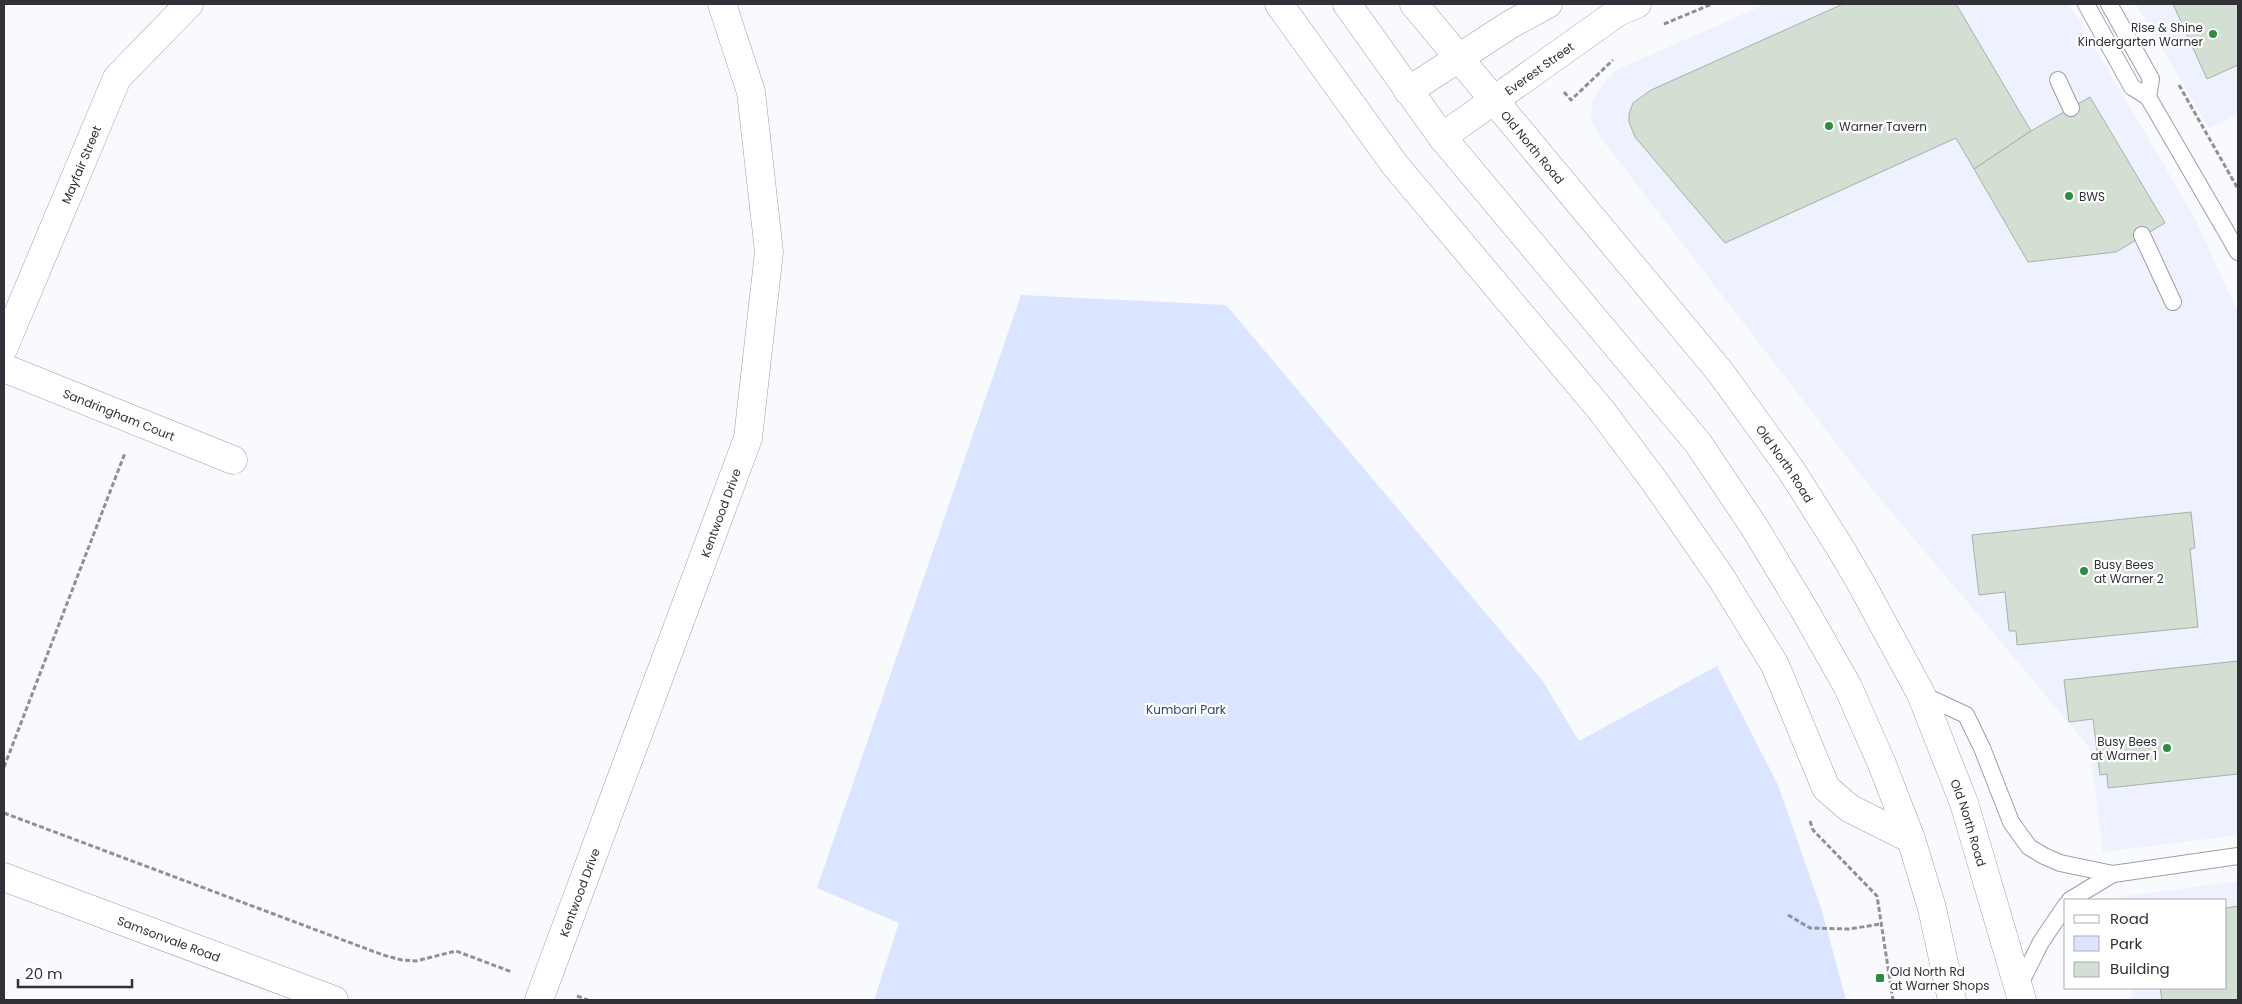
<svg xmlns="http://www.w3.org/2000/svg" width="2242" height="1004" font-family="Poppins,sans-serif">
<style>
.built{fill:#eef2ff}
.green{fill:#dce5ff}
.building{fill:#d3dfd3;stroke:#a6b1a7}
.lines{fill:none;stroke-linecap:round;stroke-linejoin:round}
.service-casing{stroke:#9a9fac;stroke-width:18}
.minor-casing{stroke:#9a9fac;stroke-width:29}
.tertiary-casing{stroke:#9a9fac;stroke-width:29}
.secondary-casing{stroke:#9a9fac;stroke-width:29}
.path{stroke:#909196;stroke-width:3;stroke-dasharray:5 2.5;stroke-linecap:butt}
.service{stroke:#fff;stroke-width:16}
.minor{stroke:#fff;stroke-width:28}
.tertiary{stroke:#fff;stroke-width:28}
.secondary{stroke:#fff;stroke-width:28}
.poi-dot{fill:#2b8d41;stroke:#fff;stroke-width:2}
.labels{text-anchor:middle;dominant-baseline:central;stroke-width:4.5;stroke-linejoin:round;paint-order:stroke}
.poi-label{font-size:12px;fill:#303237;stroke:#fff;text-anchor:start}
.street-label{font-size:12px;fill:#303237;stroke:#fff}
.park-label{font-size:12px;fill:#364476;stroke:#fff}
</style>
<rect width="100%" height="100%" fill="#f9fafd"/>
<g class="built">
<path d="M1766 4H2069L2195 218 2238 313V835L2103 852 2089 747 1863 478 1601 138 1591 121 1592 101 1603 84 1616 70Z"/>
<path d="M2136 4H2238V115L2209 128Z"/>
<path d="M2238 881V1000H2132L2131 988H2226V900H2120L2119 897Z"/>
</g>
<path class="green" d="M1021 295 1226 305 1542 680 1579 741 1717 666 1778 785 1822 911 1846 1000H874L899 923 817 888Z"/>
<g class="building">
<path d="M1843 4H1956L2031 131 1974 169 1956 138 1725 243 1635 137 1629 122V114L1633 103 1651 90Z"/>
<path d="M2173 4H2238V65L2207 79Z"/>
<path d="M2090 97 2165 223 2116 252 2028 262 1974 169 2031 131Z"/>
<path d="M2191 512 2195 548 2190 549 2198 627 2017 645 2016 631H2009L2005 592 1979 595 1972 535Z"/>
<path d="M2238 661V774L2108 788 2107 774 2100 775 2093 719 2069 722 2064 680Z"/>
<path d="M2238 906V1000H2162L2160 988H2226V908Z"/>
</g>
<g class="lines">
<defs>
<g id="service">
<path d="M2086 4 2132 87 2148 97 2238 252"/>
<path d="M2109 4 2151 79 2148 97"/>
<path d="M2058 80 2071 108"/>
<path d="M2142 235 2173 302"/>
<path d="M1921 694 1966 715 1982 748 2011 822 2029 847 2044 856 2060 863 2113 874 2238 856"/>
<path d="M2070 900 2113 874"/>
<path d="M2019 986 2041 942 2066 905"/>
</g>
<g id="minor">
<path d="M1279 4 1395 165 1601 410 1655 482 1722 579 1775 665 1826 788 1849 808 1911 839"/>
<path id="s1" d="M4 347 117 78 189 4"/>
<path id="s2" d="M4 368 233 460"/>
<path id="s3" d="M539 1000 748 438 769 252 751 92 722 4"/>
</g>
<g id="tertiary">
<path d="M1408 91 1511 24 1548 4"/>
<path id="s4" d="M1442 137 1618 12 1637 4"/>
</g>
<g id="secondary">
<path d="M1347 4 1442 137 1698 443 1753 525 1805 611 1848 687 1882 764 1911 839 1932 908 1952 1000"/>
<path id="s5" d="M1414 4 1721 373 1791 470 1841 549 1862 585 1921 694 1964 803 2022 1000"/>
<path id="s6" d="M4 877 334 1000"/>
</g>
</defs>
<use href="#service" class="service-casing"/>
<use href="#minor" class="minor-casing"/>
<use href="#tertiary" class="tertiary-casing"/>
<use href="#secondary" class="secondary-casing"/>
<g class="path">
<path d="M1664 24 1712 4"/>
<path d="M2179 85 2238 189"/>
<path d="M1564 92 1571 100 1613 60"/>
<path d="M4 767 125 453"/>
<path d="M4 813 383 955 402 960 416 961 456 951 512 972"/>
<path d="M1810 821 1813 830 1877 896 1893 1000"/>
<path d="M1788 915 1810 928 1849 929 1881 924"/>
<path d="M577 996 588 1000"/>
</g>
<use href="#service" class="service"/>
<use href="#minor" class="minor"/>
<use href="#tertiary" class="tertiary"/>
<use href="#secondary" class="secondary"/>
</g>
<g class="poi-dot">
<circle cx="2213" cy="34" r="5"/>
<circle cx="1829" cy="126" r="5"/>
<circle cx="2069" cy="196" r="5"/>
<circle cx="2084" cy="571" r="5"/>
<circle cx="2167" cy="748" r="5"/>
<rect x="1875" y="973" width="10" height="10" rx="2.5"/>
</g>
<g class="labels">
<g class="poi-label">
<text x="2203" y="27" text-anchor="end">Rise &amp; Shine<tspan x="2203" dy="14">Kindergarten Warner</tspan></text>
<text x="1839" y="126">Warner Tavern</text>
<text x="2079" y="196">BWS</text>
<text x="2094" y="564">Busy Bees<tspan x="2094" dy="14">at Warner 2</tspan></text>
<text x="2157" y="741" text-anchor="end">Busy Bees<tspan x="2157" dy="14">at Warner 1</tspan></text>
<text x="1890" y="971">Old North Rd<tspan x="1890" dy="14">at Warner Shops</tspan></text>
</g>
<g class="street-label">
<text stroke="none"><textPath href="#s4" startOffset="119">Everest Street</textPath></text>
<text stroke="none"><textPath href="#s5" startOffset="186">Old North Road</textPath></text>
<text stroke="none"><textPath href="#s1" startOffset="198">Mayfair Street</textPath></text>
<text stroke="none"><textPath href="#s2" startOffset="124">Sandringham Court</textPath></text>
<text stroke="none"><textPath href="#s5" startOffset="591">Old North Road</textPath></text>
<text stroke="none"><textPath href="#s3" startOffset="520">Kentwood Drive</textPath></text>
<text stroke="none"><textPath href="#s5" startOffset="996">Old North Road</textPath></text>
<text stroke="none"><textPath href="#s3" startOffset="115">Kentwood Drive</textPath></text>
<text stroke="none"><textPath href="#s6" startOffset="176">Samsonvale Road</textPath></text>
</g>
<g class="park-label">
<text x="1186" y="709">Kumbari Park</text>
</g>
</g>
<rect width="2242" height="1004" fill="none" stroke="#303237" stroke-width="10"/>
<rect x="2064" y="899" width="162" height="90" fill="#ffffff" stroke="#acadaf"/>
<rect x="2074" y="915" width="25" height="8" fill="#ffffff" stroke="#acadaf"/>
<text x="2110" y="924" font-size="15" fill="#303237">Road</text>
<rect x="2074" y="936" width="25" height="15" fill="#dce5ff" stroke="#acadaf"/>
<text x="2110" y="949" font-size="15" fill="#303237">Park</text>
<rect x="2074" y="962" width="25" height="15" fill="#d3dfd3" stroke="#acadaf"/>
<text x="2110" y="974" font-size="15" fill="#303237">Building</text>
<path d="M18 979v8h114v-8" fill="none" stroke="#303237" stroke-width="2.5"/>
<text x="25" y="979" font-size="15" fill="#303237" stroke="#ffffff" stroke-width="4" paint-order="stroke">20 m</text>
</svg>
